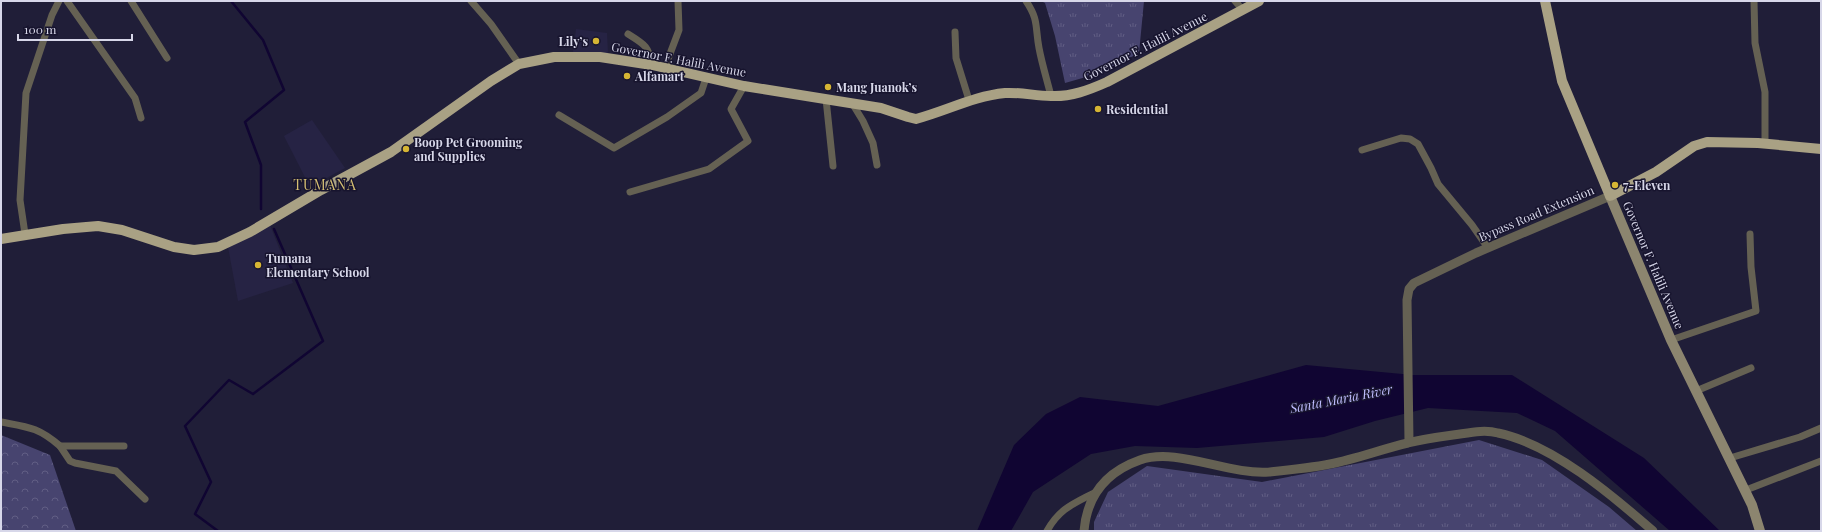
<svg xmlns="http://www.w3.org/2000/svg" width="1822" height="532" font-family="'Playfair Display',serif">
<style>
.built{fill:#262344}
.grass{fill:url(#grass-tufts)}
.forest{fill:url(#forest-crowns)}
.water{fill:#100532}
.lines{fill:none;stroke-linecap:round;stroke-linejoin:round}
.stream{stroke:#100532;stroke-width:2.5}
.minor{stroke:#656153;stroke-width:7}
.tertiary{stroke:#656153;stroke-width:9}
.secondary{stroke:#8c856f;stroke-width:10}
.primary{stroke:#a9a184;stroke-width:10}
.poi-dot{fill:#d6b534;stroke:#17142e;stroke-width:1.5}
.labels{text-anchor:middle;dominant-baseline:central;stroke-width:3;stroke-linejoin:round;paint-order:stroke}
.poi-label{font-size:12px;font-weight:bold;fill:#d7d7e9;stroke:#17142e;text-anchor:start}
.street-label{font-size:12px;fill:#d7d7e9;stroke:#17142e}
.water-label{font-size:13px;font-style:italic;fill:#bfbdfe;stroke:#17142e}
.quarter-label{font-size:14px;letter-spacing:1px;fill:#d5bf72;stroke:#17142e}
</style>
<defs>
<pattern id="grass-tufts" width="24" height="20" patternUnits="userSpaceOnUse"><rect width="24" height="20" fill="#47446f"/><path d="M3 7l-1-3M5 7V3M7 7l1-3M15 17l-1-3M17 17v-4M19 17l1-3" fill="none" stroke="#615e84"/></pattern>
<pattern id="forest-crowns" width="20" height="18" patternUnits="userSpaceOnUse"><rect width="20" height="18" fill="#47446f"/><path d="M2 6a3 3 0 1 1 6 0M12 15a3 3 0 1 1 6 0" fill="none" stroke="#615e84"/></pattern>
</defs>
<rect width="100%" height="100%" fill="#201e38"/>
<g class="built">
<path d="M576 29 607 33 608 53 573 52Z"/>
<path d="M312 120 345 168 310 187 284 136Z"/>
<path d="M270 225 293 283 238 301 228 247Z"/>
</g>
<g class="grass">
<path d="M1041 1H1144L1139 53 1100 73 1065 83 1055 36 1045 3Z"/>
<path d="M1479 440 1542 460 1609 507 1637 531H1094V522L1108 492 1147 466 1262 482Z"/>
</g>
<path class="forest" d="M1 435 50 455 76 531H1Z"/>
<path class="water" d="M1306 365 1413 375H1512L1644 458 1720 531H1670L1555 431 1517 413 1428 408 1375 421 1324 437 1197 448 1135 446 1091 454 1033 492 1011 531H977L1014 445 1046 414 1080 397 1158 406Z"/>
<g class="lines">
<g class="stream">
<path d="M231 1 263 40 284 90 245 122 261 165V209"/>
<path d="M218 531 195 514 211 482 185 426 229 380 253 394 323 341 274 229"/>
</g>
<g class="minor">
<path d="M67 1 135 98 141 118"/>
<path d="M131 1 167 58"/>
<path d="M471 1 491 24 519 64"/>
<path d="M1026 1C1039 20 1035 27 1039 48 1042 64 1047 80 1051 96"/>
<path d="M1235 1 1242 9"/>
<path d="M1754 1 1755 43 1765 92V144"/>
<path d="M955 32 956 58 969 100"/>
<path d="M628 34C644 44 649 46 652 65"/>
<path d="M665 67 679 30 678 1"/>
<path d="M826 99 833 166"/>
<path d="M852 103 863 121 873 143 877 165"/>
<path d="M559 115 614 148 667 117 701 93 706 78"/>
<path d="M1362 150 1401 138 1410 139 1418 144 1431 168 1438 184 1472 225 1488 248"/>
<path d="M630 192 709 169 748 141 731 109 744 86"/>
<path d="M25 234 20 200 26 93 52 15 59 1"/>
<path d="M1671 340 1756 311 1751 267 1750 234"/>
<path d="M1696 391 1751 368"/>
<path d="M1 422C28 427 38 427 60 446H124"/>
<path d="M60 446 70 461 75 463 116 471 145 499"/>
<path d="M1730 458 1800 437 1821 428"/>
<path d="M1746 490 1821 461"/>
<path d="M1047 531C1059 509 1073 504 1094 493"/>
</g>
<g class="tertiary">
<path d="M1409 442 1407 300 1409 289 1414 283 1476 253 1610 196"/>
<path d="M1084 531C1087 495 1106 472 1140 460 1177 447 1228 475 1269 472 1289 470 1310 468 1330 464 1356 459 1382 449 1408 443 1423 439 1438 437 1453 435 1468 433 1484 429 1498 433 1552 444 1612 495 1653 531"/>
</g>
<path class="secondary" d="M1610 196 1671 340 1752 505 1760 531"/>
<g class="primary">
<path d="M1545 1 1562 81 1610 196 1656 172 1694 146 1707 142 1758 143 1821 149"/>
<path d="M1 239 63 229 98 226 122 230 174 247 194 250 218 247 250 232 321 190 391 152 491 81 519 64 554 57H600L652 65 744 86 881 108 908 117 916 119C946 111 974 96 1005 93 1021 92 1035 96 1051 96 1071 97 1089 90 1107 82L1259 1"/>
</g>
</g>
<g class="poi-dot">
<circle cx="596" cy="41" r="4"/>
<circle cx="627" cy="76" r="4"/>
<circle cx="828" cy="87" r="4"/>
<circle cx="1098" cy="109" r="4"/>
<circle cx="406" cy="149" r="4"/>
<circle cx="1615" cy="185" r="4"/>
<circle cx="258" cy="265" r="4"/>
</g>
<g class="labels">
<g class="poi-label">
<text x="588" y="41" text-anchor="end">Lily’s</text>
<text x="635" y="76">Alfamart</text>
<text x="836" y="87">Mang Juanok’s</text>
<text x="1106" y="109">Residential</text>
<text x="414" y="142">Boop Pet Grooming<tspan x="414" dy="14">and Supplies</tspan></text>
<text x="1623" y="185">7-Eleven</text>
<text x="266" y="258">Tumana<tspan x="266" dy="14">Elementary School</tspan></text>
</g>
<g class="street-label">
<text transform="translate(1145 46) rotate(-27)">Governor F. Halili Avenue</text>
<text transform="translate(679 59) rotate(11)">Governor F. Halili Avenue</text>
<text transform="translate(1536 213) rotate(-23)">Bypass Road Extension</text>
<text transform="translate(1654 265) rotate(67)">Governor F. Halili Avenue</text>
</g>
<g class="water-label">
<text transform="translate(1341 398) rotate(-11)">Santa Maria River</text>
</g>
<g class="quarter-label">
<text x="325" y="184">TUMANA</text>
</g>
</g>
<rect width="1822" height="532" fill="none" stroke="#d7d7e9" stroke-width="4"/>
<path d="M18 34v6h114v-6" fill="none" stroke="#d7d7e9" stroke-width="2"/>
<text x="24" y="34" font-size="12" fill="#d7d7e9" stroke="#17142e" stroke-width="3" paint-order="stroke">100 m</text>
</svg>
